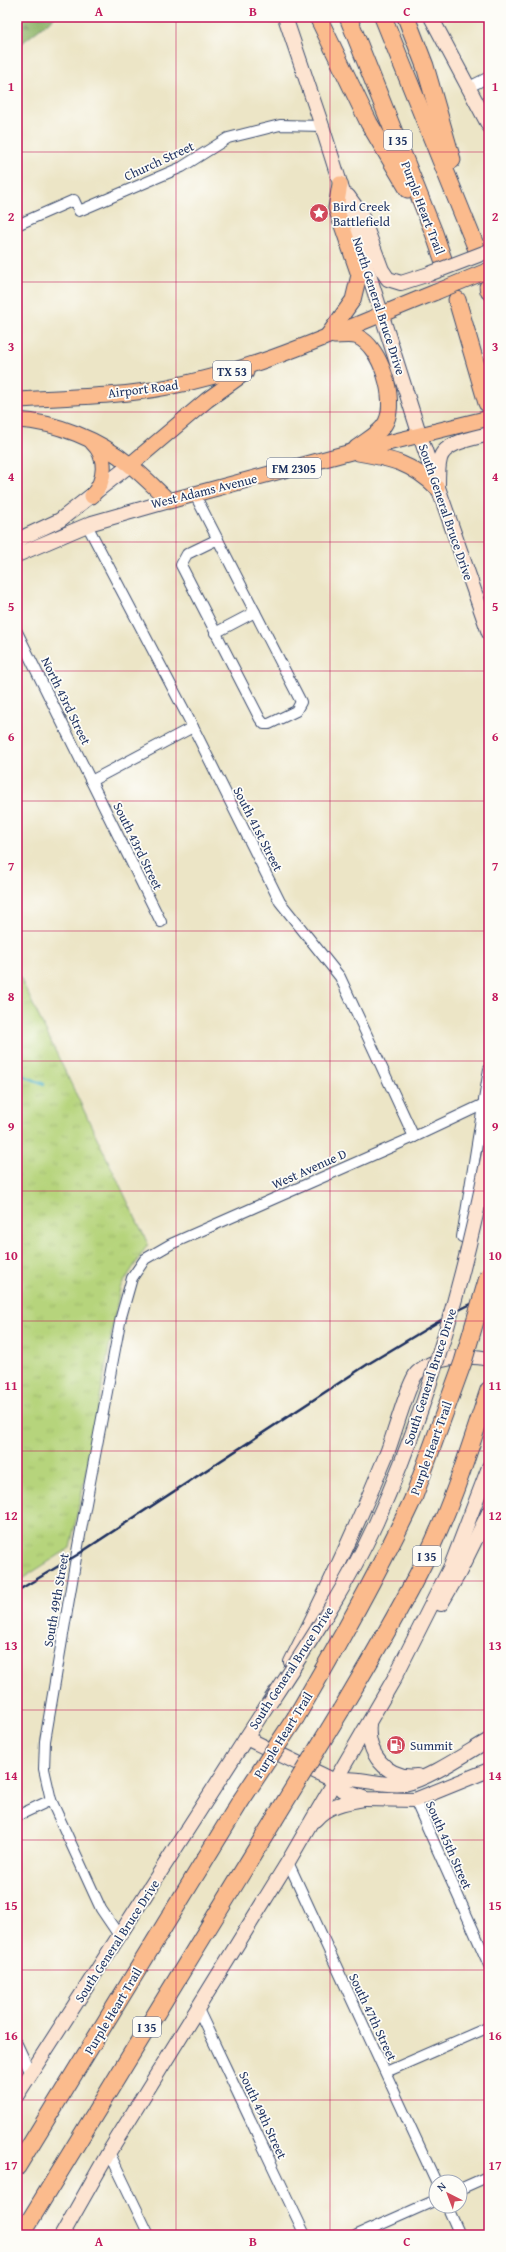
<svg xmlns="http://www.w3.org/2000/svg" width="506" height="2252" font-family="'Gentium Book Plus',serif">
<style>
.grass{fill:url(#grass-tufts);stroke:#68826c}
.forest{fill:url(#forest-firs);stroke:#567264}
.lines{fill:none;stroke-linecap:round;stroke-linejoin:round}
.stream{stroke:#43adc2;stroke-width:2.5}
.street-casing{stroke:#3a4a6e;stroke-width:12}
.secondary-casing{stroke:#3a4a6e;stroke-width:16}
.primary-casing{stroke:#3a4a6e;stroke-width:17}
.highway-casing{stroke:#3a4a6e;stroke-width:19}
.street{stroke:#fff;stroke-width:10}
.secondary{stroke:#fde4d1;stroke-width:14}
.primary{stroke:#fbbb8d;stroke-width:15}
.highway{stroke:#fbbb8d;stroke-width:17}
.rail{stroke:#1b2f5e;stroke-width:2.5}
.secondary-bridge-casing{stroke:#3a4a6e;stroke-width:16;stroke-linecap:butt}
.primary-bridge-casing{stroke:#3a4a6e;stroke-width:17;stroke-linecap:butt}
.highway-bridge-casing{stroke:#3a4a6e;stroke-width:19;stroke-linecap:butt}
.secondary-bridge{stroke:#fde4d1;stroke-width:14}
.primary-bridge{stroke:#fbbb8d;stroke-width:15}
.highway-bridge{stroke:#fbbb8d;stroke-width:17}
.grid{fill:none;stroke:#c2185b;stroke-width:1;stroke-opacity:0.55}
.labels{text-anchor:middle;dominant-baseline:central;stroke-width:3.5;stroke-linejoin:round;paint-order:stroke}
.shield{fill:#fdfcf7;stroke:#5f6c8c;stroke-width:1}
.shield-label{font-size:12px;font-weight:bold;fill:#1b2f5e}
.street-label{font-size:13px;fill:#1b2f5e;stroke:#fdfcf7}
.poi-label{font-size:13px;fill:#1b2f5e;stroke:#fdfcf7;text-anchor:start}
.neatline{fill:none;stroke:#c2185b;stroke-width:1.5}
.grid-label{font-size:13px;text-anchor:middle;font-weight:bold;fill:#c2185b}
</style>
<defs>
<pattern id="grass-tufts" width="24" height="20" patternUnits="userSpaceOnUse"><rect width="24" height="20" fill="#b6d47b"/><path d="M3 7l-1-3M5 7V3M7 7l1-3M15 17l-1-3M17 17v-4M19 17l1-3" fill="none" stroke="#9cb66d"/></pattern>
<pattern id="forest-firs" width="22" height="20" patternUnits="userSpaceOnUse"><rect width="22" height="20" fill="#90b66b"/><path d="M5 1l3.5 6h-7zM16 11l3.5 6h-7z" fill="#75945b"/></pattern>
</defs>
<rect width="100%" height="100%" fill="#fdfcf7"/>
<filter id="ink" filterUnits="userSpaceOnUse"><feTurbulence type="fractalNoise" baseFrequency=".025" numOctaves="2"/><feDisplacementMap in="SourceGraphic" scale="8" xChannelSelector="R" yChannelSelector="G"/><feConvolveMatrix kernelMatrix="1 2 1 2 8 2 1 2 1" color-interpolation-filters="sRGB"/></filter>
<filter id="wash" filterUnits="userSpaceOnUse"><feTurbulence type="fractalNoise" baseFrequency=".012" numOctaves="4" result="noise"/><feDisplacementMap in="SourceGraphic" scale="16" xChannelSelector="R" yChannelSelector="G"/><feGaussianBlur stdDeviation="0.9" result="paint"/><feColorMatrix in="noise" values="0 0 0 0 0 0 0 0 0 0 0 0 0 0 0 0 0 1.4 0 .05"/><feComposite in="paint" operator="in"/></filter>
<g filter="url(#wash)">
<rect width="100%" height="100%" fill="#ece5c6"/>
<path class="grass" d="M17 971 148 1244 120 1288 88 1463 70 1548 17 1582Z"/>
<path class="forest" d="M17 17H55L17 47Z"/>
<g class="lines">
<path class="stream" d="M17 1073 44 1084"/>
</g>
</g>
<g filter="url(#ink)">
<g class="lines">
<defs>
<g id="street">
<path d="M467 88 489 77"/>
<path d="M17 225 74 200 79 211 182 167 228 138 280 125 322 126"/>
<path d="M195 495 301 702 296 711 269 724H264L260 719 181 565 187 554 218 539"/>
<path d="M87 525 193 727 280 902 340 977 414 1137"/>
<path d="M17 632 161 922"/>
<path d="M215 633 255 612"/>
<path d="M91 781 193 727"/>
<path d="M462 1237 489 1069"/>
<path d="M415 1800 489 1965"/>
<path d="M17 1816 51 1800"/>
<path d="M288 1862 436 2182"/>
<path d="M120 1937 101 1909 51 1800 44 1769 45 1741 78 1546 121 1317 132 1278 145 1259 171 1244 414 1137 484 1104"/>
<path d="M197 2007 305 2235"/>
<path d="M17 2044 31 2074"/>
<path d="M386 2072 489 2027"/>
<path d="M109 2152 149 2235"/>
<path d="M460 2189 489 2176"/>
<path d="M447 2206 460 2235"/>
<path d="M357 2235 436 2200"/>
</g>
<g id="secondary">
<path d="M285 17 322 126 420 436 489 633"/>
<path d="M431 17 489 126"/>
<path d="M348 196 361 214 382 270 388 279 401 283 429 274"/>
<path d="M438 484C438 476 438 466 440 459 444 442 475 438 489 434"/>
<path d="M17 540 60 520 130 465"/>
<path d="M17 555 92 523 169 501"/>
<path d="M441 1604 459 1573 489 1512"/>
<path d="M291 1662C326 1593 358 1524 387 1453 393 1438 409 1381 417 1373 433 1357 468 1354 489 1359"/>
<path d="M369 1724C366 1752 386 1780 417 1776"/>
<path d="M246 1738 335 1781 342 1790 366 1799 415 1800 489 1770"/>
<path d="M335 1781C358 1775 380 1787 404 1784 427 1780 468 1752 489 1740"/>
<path d="M315 1820C327 1805 347 1802 365 1799"/>
<path d="M17 2095 275 1693"/>
<path d="M62 2235 109 2152 288 1862 394 1679 451 1566 489 1467"/>
</g>
<g id="primary">
<path d="M328 335 353 300 359 275 336 208 340 184"/>
<path d="M334 336C340 336 352 334 358 337 381 347 397 400 386 422 381 433 366 440 356 448"/>
<path d="M17 400C67 397 119 397 168 387 261 369 348 327 436 292"/>
<path d="M17 420C56 422 100 440 130 465 144 476 156 489 169 501L351 452 489 418"/>
<path d="M358 453C392 459 412 463 437 488"/>
<path d="M130 465 207 400 246 372"/>
<path d="M92 496C106 480 108 457 92 442"/>
</g>
<g id="highway">
<path d="M318 17 369 123 408 189"/>
<path d="M348 17 434 233 445 265"/>
<path d="M383 17 478 252"/>
<path d="M406 17 425 66 452 160"/>
<path d="M488 287 489 291"/>
<path d="M457 300 487 403"/>
<path d="M341 1710C370 1661 400 1611 425 1560 452 1506 470 1447 489 1390"/>
<path d="M296 1717C338 1645 378 1574 413 1499"/>
<path d="M17 2167 240 1802"/>
<path d="M21 2235 274 1820"/>
</g>
</defs>
<use href="#street" class="street-casing"/>
<use href="#secondary" class="secondary-casing"/>
<use href="#primary" class="primary-casing"/>
<use href="#highway" class="highway-casing"/>
<use href="#street" class="street"/>
<use href="#secondary" class="secondary"/>
<use href="#primary" class="primary"/>
<use href="#highway" class="highway"/>
<path class="rail" d="M17 1591 77 1555 368 1364 451 1314 489 1295"/>
<defs>
<g id="secondary-bridge">
<path d="M429 274 489 251"/>
<path d="M270 1703C308 1645 347 1586 376 1523 429 1405 464 1280 489 1153"/>
</g>
<path id="primary-bridge" d="M436 292 489 270"/>
<g id="highway-bridge">
<path d="M413 1499 463 1362 489 1274"/>
<path d="M240 1802 296 1717"/>
<path d="M274 1820 341 1710"/>
</g>
</defs>
<use href="#secondary-bridge" class="secondary-bridge-casing"/>
<use href="#primary-bridge" class="primary-bridge-casing"/>
<use href="#highway-bridge" class="highway-bridge-casing"/>
<use href="#secondary-bridge" class="secondary-bridge"/>
<use href="#primary-bridge" class="primary-bridge"/>
<use href="#highway-bridge" class="highway-bridge"/>
</g>
</g>
<path class="grid" d="M176 17V2235M330 17V2235M17 152H489M17 282H489M17 412H489M17 542H489M17 671H489M17 801H489M17 931H489M17 1061H489M17 1191H489M17 1321H489M17 1451H489M17 1581H489M17 1710H489M17 1840H489M17 1970H489M17 2100H489"/>
<defs>
<symbol id="sight-disc" viewBox="-11 -11 22 22"><circle r="9.5" fill="#d1495b" stroke="#fdfcf7"/><path d="M0-6L1.8-2.2L6-1.7L2.9 1.2L3.7 5.4L0 3.3L-3.7 5.4L-2.9 1.2L-6-1.7L-1.8-2.2Z" fill="#fff"/></symbol>
<symbol id="fuel-disc" viewBox="-11 -11 22 22"><circle r="9.5" fill="#d1495b" stroke="#fdfcf7"/><path d="M-5.5-6h7V0h2V4h1.3V-2.5L3-4.5l.8-.8L6-3V5H2.5V1h-1V6h-7ZM-4.2-4.7v3.2H.2V-4.7Z" fill="#fff"/></symbol>
</defs>
<g fill-rule="evenodd">
<use href="#sight-disc" x="308" y="202" width="22" height="22"/>
<use href="#fuel-disc" x="385" y="1734" width="22" height="22"/>
</g>
<g class="labels">
<g class="shield">
<rect x="384" y="130" width="28" height="20" rx="3"/>
<rect x="213" y="361" width="38" height="20" rx="3"/>
<rect x="267" y="458" width="54" height="20" rx="3"/>
<rect x="413" y="1546" width="28" height="20" rx="3"/>
<rect x="133" y="2017" width="28" height="20" rx="3"/>
</g>
<g class="shield-label">
<text x="398" y="140">I 35</text>
<text x="232" y="371">TX 53</text>
<text x="294" y="468">FM 2305</text>
<text x="427" y="1556">I 35</text>
<text x="147" y="2027">I 35</text>
</g>
<g class="street-label">
<text transform="translate(159 161) rotate(-25)">Church Street</text>
<text transform="translate(423 208) rotate(69)">Purple Heart Trail</text>
<text transform="translate(379 306) rotate(72)">North General Bruce Drive</text>
<text transform="translate(143 389) rotate(-7)">Airport Road</text>
<text transform="translate(204 491) rotate(-14)">West Adams Avenue</text>
<text transform="translate(446 512) rotate(71)">South General Bruce Drive</text>
<text transform="translate(66 701) rotate(64)">North 43rd Street</text>
<text transform="translate(258 829) rotate(63)">South 41st Street</text>
<text transform="translate(138 846) rotate(64)">South 43rd Street</text>
<text transform="translate(309 1169) rotate(-24)">West Avenue D</text>
<text transform="translate(430 1377) rotate(-72)">South General Bruce Drive</text>
<text transform="translate(431 1448) rotate(-70)">Purple Heart Trail</text>
<text transform="translate(56 1600) rotate(-80)">South 49th Street</text>
<text transform="translate(291 1668) rotate(-57)">South General Bruce Drive</text>
<text transform="translate(283 1735) rotate(-58)">Purple Heart Trail</text>
<text transform="translate(449 1845) rotate(66)">South 45th Street</text>
<text transform="translate(117 1941) rotate(-57)">South General Bruce Drive</text>
<text transform="translate(113 2011) rotate(-59)">Purple Heart Trail</text>
<text transform="translate(373 2017) rotate(65)">South 47th Street</text>
<text transform="translate(263 2115) rotate(65)">South 49th Street</text>
</g>
<g class="poi-label">
<text x="333" y="206">Bird Creek<tspan x="333" dy="15">Battlefield</tspan></text>
<text x="410" y="1745">Summit</text>
</g>
</g>
<rect width="506" height="2252" fill="none" stroke="#fdfcf7" stroke-width="44"/>
<g transform="translate(448 2194) rotate(318)"><circle r="19" fill="#fdfcf7" stroke="#a3aaba"/>
<path d="M0-3L7 15L0 10L-7 15Z" fill="#d1495b"/>
<text y="-6" font-size="11" font-weight="bold" text-anchor="middle" fill="#1b2f5e">N</text>
</g>
<rect x="22" y="22" width="462" height="2208" class="neatline"/>
<g class="grid-label">
<text x="99" y="16">A</text>
<text x="253" y="16">B</text>
<text x="407" y="16">C</text>
<text x="11" y="91">1</text>
<text x="495" y="91">1</text>
<text x="11" y="221">2</text>
<text x="495" y="221">2</text>
<text x="11" y="351">3</text>
<text x="495" y="351">3</text>
<text x="11" y="481">4</text>
<text x="495" y="481">4</text>
<text x="11" y="611">5</text>
<text x="495" y="611">5</text>
<text x="11" y="741">6</text>
<text x="495" y="741">6</text>
<text x="11" y="871">7</text>
<text x="495" y="871">7</text>
<text x="11" y="1001">8</text>
<text x="495" y="1001">8</text>
<text x="11" y="1131">9</text>
<text x="495" y="1131">9</text>
<text x="11" y="1260">10</text>
<text x="495" y="1260">10</text>
<text x="11" y="1390">11</text>
<text x="495" y="1390">11</text>
<text x="11" y="1520">12</text>
<text x="495" y="1520">12</text>
<text x="11" y="1650">13</text>
<text x="495" y="1650">13</text>
<text x="11" y="1780">14</text>
<text x="495" y="1780">14</text>
<text x="11" y="1910">15</text>
<text x="495" y="1910">15</text>
<text x="11" y="2040">16</text>
<text x="495" y="2040">16</text>
<text x="11" y="2170">17</text>
<text x="495" y="2170">17</text>
<text x="99" y="2246">A</text>
<text x="253" y="2246">B</text>
<text x="407" y="2246">C</text>
</g>
</svg>
